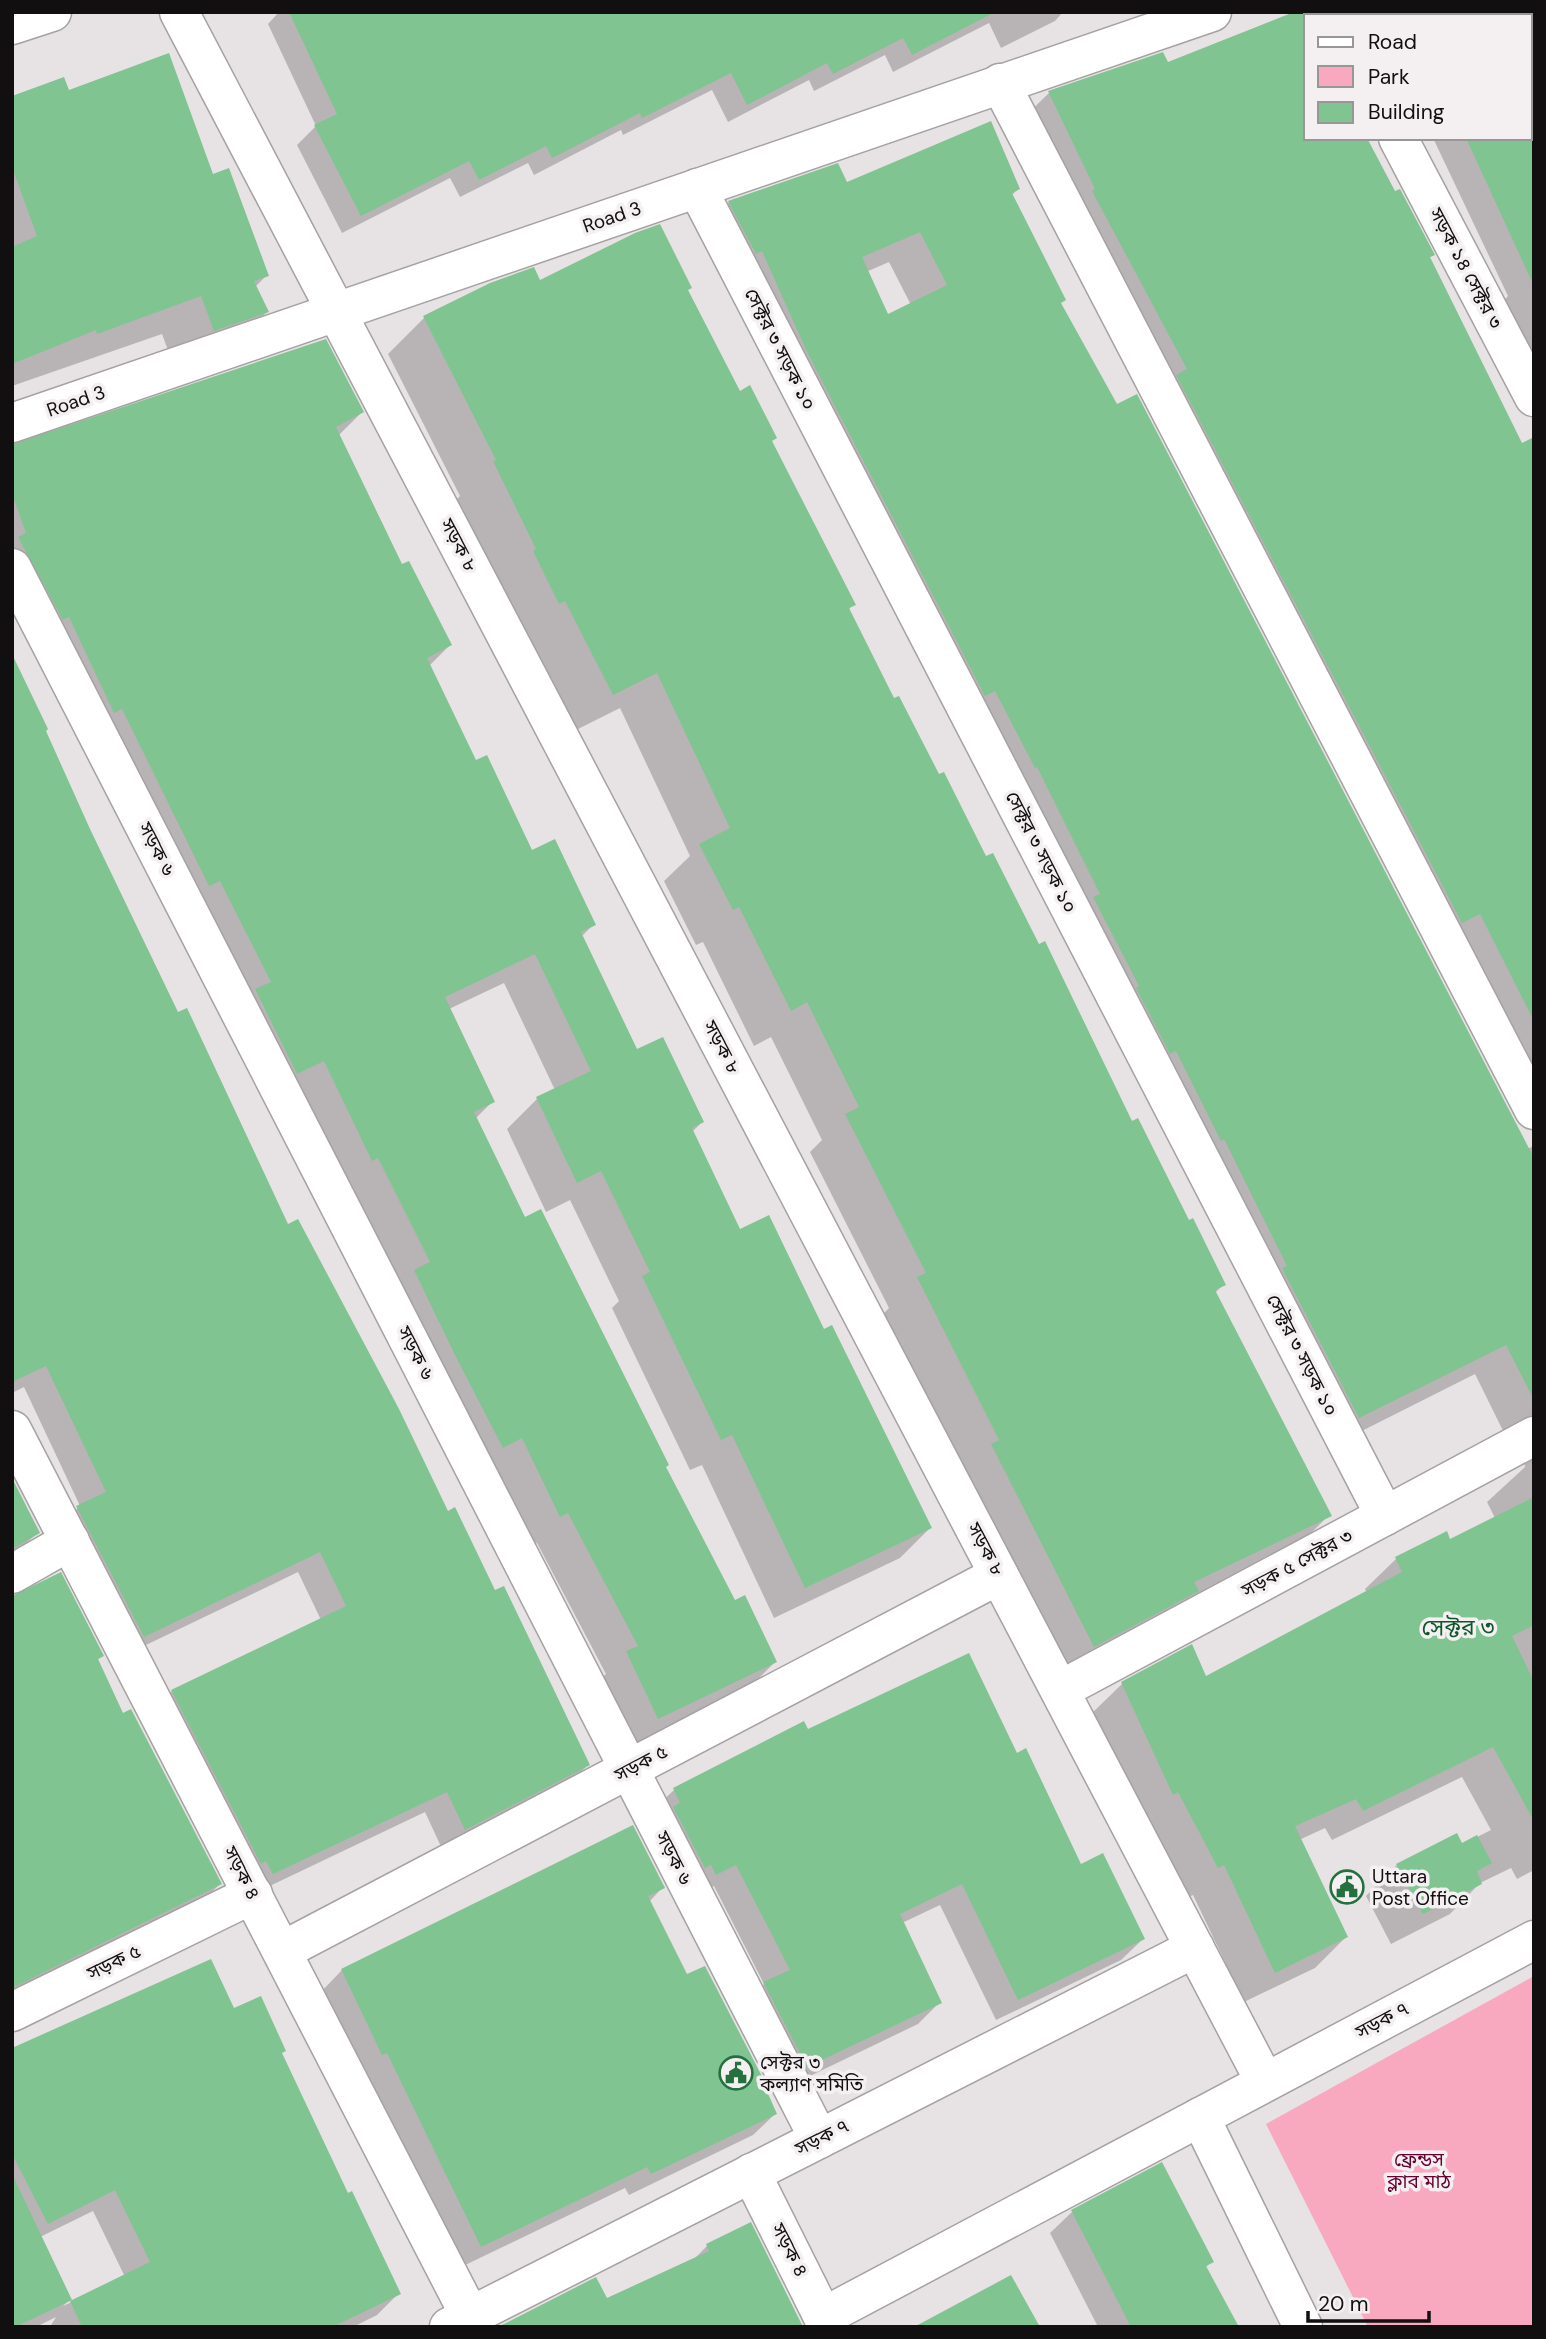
<svg xmlns="http://www.w3.org/2000/svg" width="1546" height="2339" font-family="'DM Sans','Noto Sans Bengali',sans-serif">
<style>
.green{fill:#f9a9bf}
.shadow{fill:#0003;fill-rule:evenodd}
.building{fill:#7fc491;fill-rule:evenodd}
.lines{fill:none;stroke-linecap:round;stroke-linejoin:round}
.minor-casing{stroke:#a6a1a2;stroke-width:41}
.minor{stroke:#fff;stroke-width:38}
.labels{text-anchor:middle;dominant-baseline:central;stroke-width:7;stroke-linejoin:round;paint-order:stroke}
.street-label{font-size:19px;fill:#110f10;stroke:#f4f0f1}
.poi-label{font-size:19px;fill:#110f10;stroke:#f4f0f1;text-anchor:start}
.park-label{font-size:19px;fill:#650030;stroke:#f4f0f1}
.quarter-label{font-size:23px;fill:#0d572b;stroke:#f4f0f1}
</style>
<rect width="100%" height="100%" fill="#e7e2e3"/>
<path class="green" d="M1534 1976V2327H1368L1266 2124Z"/>
<g class="shadow">
<path d="M279 12H1063L1055 21 1001 48 989 23 893 72 885 55 814 91 809 80 728 122 712 90 623 135 621 130 534 175 528 163 460 197 450 178 342 233 297 145 316 126 268 24Z"/>
<path d="M1306 12V138L1394 194 1433 255 1429 258 1521 445 1534 456V1110L1449 943 1430 953 1147 407 1155 398 1018 123 1049 93 1167 64Z"/>
<path d="M1534 12V363L1503 301 1508 296 1433 138H1530V16H1383L1382 13Z"/>
<path d="M68 92 212 176 267 275 255 287 267 312 228 351 175 369 162 334 12 386V98Z"/>
<path d="M846 185 1018 189 1011 196 1059 304 1527 1149 1534 1146V1870L1517 1879 1511 1868 1480 1883 1450 1914 1391 1944 1366 1896 1397 1865 1461 1845 1491 1830 1462 1777 1332 1840 1325 1828 1299 1840 1346 1937 1315 1968 1244 2002 1193 1895 1187 1898 1091 1714 1122 1684 1205 1678 1367 1593 1365 1589 1396 1559 1450 1541 1495 1518 1487 1502 1525 1467 1523 1457 1511 1447 1475 1374 1328 1448 1145 1081 1139 1084 1106 1020 1109 1018 964 721 954 726 777 385 731 280 725 284 699 233 729 202ZM889 262 911 305 887 316 866 272Z"/>
<path d="M539 283 687 291 739 393 770 442 853 605 848 610 893 700 1224 1284 1214 1294 1329 1515 1293 1551 1058 1682 882 1315 889 1308 810 1152 822 1140 771 1037 754 1046 703 942 696 945 664 881 690 856 620 708 576 730 528 636 522 639 501 586 457 499 460 496 388 354 424 318Z"/>
<path d="M362 412 338 436 401 567 450 645 429 666 475 762 531 853 594 924 581 937 636 1052 702 1122 692 1132 739 1232 823 1331 930 1528 900 1558 774 1618 702 1465 690 1470 612 1308 619 1301 570 1200 546 1212 507 1129 537 1099 555 1090 504 983 449 1009 493 1101 475 1119 524 1219 664 1468 734 1602 775 1662 745 1692 627 1748 596 1683 606 1674 537 1543 529 1546 12 610V448Z"/>
<path d="M177 1014 287 1226 588 1765 566 1786 443 1851 425 1812 251 1895 150 1713 172 1691 321 1620 298 1572 121 1657 55 1529 80 1506 24 1387 12 1393V1072Z"/>
<path d="M12 1482 38 1532 12 1557Z"/>
<path d="M12 1598 102 1655 97 1661 122 1715 220 1884 198 1905 12 1997Z"/>
<path d="M803 1724 807 1732 1016 1755 1080 1866 1143 1939 1121 1960 996 2020 940 1905 902 1923 939 2003 918 2024 785 2088 743 2006 764 1984 714 1886 694 1896 652 1811 674 1790Z"/>
<path d="M663 1887 649 1902 686 1977 763 2088 775 2114 753 2135 629 2195 625 2188 459 2268 321 1992 342 1970Z"/>
<path d="M233 2010 280 2054 347 2195 399 2293 377 2315 353 2327H50L56 2317 36 2327H12V2050ZM93 2211 125 2277 63 2306 70 2299 40 2237Z"/>
<path d="M1072 2212 1211 2262 1205 2268 1237 2327H1098L1050 2233Z"/>
<path d="M707 2246 801 2327 606 2301 692 2261Z"/>
</g>
<g class="building">
<path d="M289 12H995L912 55 903 38 833 74 827 63 747 105 731 73 642 118 640 113 552 158 546 146 479 180 469 161 361 216 314 125 337 114Z"/>
<path d="M1294 12H1306V138H1367L1395 191 1400 189 1435 255 1430 257 1522 443 1534 437V1021L1480 914 1462 923 1176 375 1187 369 1092 191 1095 189 1048 91 1163 52 1168 62Z"/>
<path d="M169 53 213 174 229 168 269 276 254 281 269 312 214 331 201 296 97 334 96 330 12 364V247L37 236 12 167V96L64 77 69 90Z"/>
<path d="M991 121 1020 189 1012 193 1066 300 1061 303 1117 404 1137 394 1534 1158V1400L1506 1345 1359 1418 1282 1268 1287 1266 1224 1139 1221 1141 1176 1051 1170 1054 1136 988 1139 986 1093 897 1100 894 1037 767 1035 768 995 691 985 696 808 354 762 251 756 254 728 201 838 163 847 182ZM920 232 947 285 888 314 862 257Z"/>
<path d="M1466 138H1534V286Z"/>
<path d="M660 224 692 288 688 290 740 391 750 385 777 438 772 441 856 605 849 608 894 698 899 696 939 774 944 772 986 856 993 853 1039 944 1045 941 1132 1121 1138 1118 1189 1220 1193 1218 1226 1285 1215 1290 1332 1516 1194 1582 1199 1591 1094 1647 991 1444 999 1440 917 1277 926 1273 845 1114 859 1107 807 1002 791 1011 739 907 733 910 699 844 730 828 657 673 613 695 565 601 559 604 533 551 536 549 493 461 496 460 423 316 490 283 534 267 540 280 635 233Z"/>
<path d="M326 339 364 412 336 427 402 564 409 561 452 645 427 658 476 760 487 755 532 850 555 839 596 925 581 932 637 1049 663 1037 704 1122 692 1128 740 1229 769 1215 824 1329 832 1325 932 1528 805 1588 732 1435 721 1440 642 1276 650 1272 601 1171 577 1183 536 1097 591 1071 535 954 445 997 495 1102 474 1112 525 1217 541 1209 669 1465 666 1467 735 1600 745 1595 777 1662 658 1719 626 1651 638 1646 568 1513 560 1517 522 1438 503 1448 455 1355 414 1270 430 1262 378 1158 372 1161 324 1061 297 1074 255 989 271 982 220 881 209 886 122 709 114 713 69 617 63 620 18 537 26 533 12 494V444Z"/>
<path d="M12 654 48 729 46 731 90 829 178 1012 187 1008 288 1224 298 1219 399 1409 448 1511 455 1507 495 1590 504 1586 590 1765 465 1830 447 1792 273 1874 266 1861 261 1864 171 1690 346 1606 320 1552 144 1637 76 1506 106 1492 46 1366 12 1382Z"/>
<path d="M12 1478 40 1533 12 1549Z"/>
<path d="M1534 1497V1625L1512 1636 1534 1682V1821L1493 1747 1363 1811 1356 1799 1295 1826 1348 1937 1275 1973 1224 1865 1218 1868 1178 1792 1173 1795 1121 1682 1192 1644 1206 1676 1402 1572 1395 1557 1447 1531 1450 1539Z"/>
<path d="M61 1572 104 1656 98 1659 123 1713 131 1709 222 1884 12 1988V1596Z"/>
<path d="M969 1653 1017 1753 1026 1748 1081 1864 1103 1853 1145 1939 1018 2000 962 1884 900 1914 942 2003 807 2067 763 1982 790 1970 736 1865 716 1875 711 1865 705 1868 673 1807 680 1803 673 1788 804 1721 808 1729Z"/>
<path d="M633 1825 665 1888 648 1896 687 1974 705 1966 767 2086 765 2087 777 2114 651 2174 647 2167 481 2247 387 2053 382 2055 341 1969Z"/>
<path d="M1457 1833 1462 1843 1477 1835 1492 1863 1477 1871 1482 1884 1423 1914 1396 1864Z"/>
<path d="M211 1959 234 2008 261 1996 286 2051 282 2053 348 2193 352 2191 401 2294 332 2327H82L70 2301 150 2262 115 2190 48 2224 12 2154V2048Z"/>
<path d="M1162 2162 1214 2262 1206 2266 1239 2327H1131L1071 2210Z"/>
<path d="M12 2174 72 2300 15 2327H12Z"/>
<path d="M751 2222 803 2327H498L596 2277 607 2298 709 2251 706 2244Z"/>
<path d="M1011 2275 1040 2327H914Z"/>
</g>
<g class="lines">
<defs>
<g id="minor">
<path d="M179 12 1265 2082"/>
<path d="M1332 12 1334 16"/>
<path d="M12 25 52 12"/>
<path d="M1000 83 1534 1110"/>
<path d="M1398 138 1534 397"/>
<path d="M697 188 1385 1516"/>
<path d="M12 423 1212 12"/>
<path d="M12 568 819 2139"/>
<path d="M12 1430 470 2316"/>
<path d="M12 1574 70 1541"/>
<path d="M1060 1690 1534 1436"/>
<path d="M282 1951 999 1575"/>
<path d="M12 2012 253 1894"/>
<path d="M1200 2117 1303 2327"/>
<path d="M751 2173 828 2327"/>
<path d="M823 2317 1534 1940"/>
<path d="M449 2327 1195 1948"/>
</g>
</defs>
<use href="#minor" class="minor-casing"/>
<use href="#minor" class="minor"/>
</g>
<defs>
<symbol id="civic-ring" viewBox="-11 -11 22 22"><circle r="9.5" fill="#f4f0f1" stroke="#25703f" stroke-width="1.5"/><path d="M-.6-6.5H3V-4.5H.6V-3L4-1V1h2V6H-6V1h2V-1L-.6-3ZM-1.2 2.5V6h2.4V2.5Z" fill="#25703f"/></symbol>
</defs>
<g fill-rule="evenodd">
<use href="#civic-ring" x="1328" y="1868" width="38" height="38"/>
<use href="#civic-ring" x="717" y="2054" width="38" height="38"/>
</g>
<g class="labels">
<g class="street-label">
<text transform="translate(612 217) rotate(-19)">Road 3</text>
<text transform="translate(1466 268) rotate(62)">সড়ক ১৪ সেক্টর ৩</text>
<text transform="translate(780 349) rotate(63)">সেক্টর ৩ সড়ক ১০</text>
<text transform="translate(76 401) rotate(-19)">Road 3</text>
<text transform="translate(459 545) rotate(62)">সড়ক ৮</text>
<text transform="translate(157 849) rotate(63)">সড়ক ৬</text>
<text transform="translate(1041 852) rotate(63)">সেক্টর ৩ সড়ক ১০</text>
<text transform="translate(722 1047) rotate(62)">সড়ক ৮</text>
<text transform="translate(416 1353) rotate(63)">সড়ক ৬</text>
<text transform="translate(1302 1355) rotate(63)">সেক্টর ৩ সড়ক ১০</text>
<text transform="translate(986 1549) rotate(62)">সড়ক ৮</text>
<text transform="translate(1297 1563) rotate(-28)">সড়ক ৫ সেক্টর ৩</text>
<text transform="translate(641 1763) rotate(-28)">সড়ক ৫</text>
<text transform="translate(674 1858) rotate(63)">সড়ক ৬</text>
<text transform="translate(242 1873) rotate(63)">সড়ক ৪</text>
<text transform="translate(114 1962) rotate(-26)">সড়ক ৫</text>
<text transform="translate(1382 2020) rotate(-28)">সড়ক ৭</text>
<text transform="translate(822 2137) rotate(-27)">সড়ক ৭</text>
<text transform="translate(790 2250) rotate(63)">সড়ক ৪</text>
</g>
<g class="poi-label">
<text x="1372" y="1876">Uttara<tspan x="1372" dy="22">Post Office</tspan></text>
<text x="760" y="2062">সেক্টর ৩<tspan x="760" dy="22">কল্যাণ সমিতি</tspan></text>
</g>
<g class="park-label">
<text x="1419" y="2159">ফ্রেন্ডস<tspan x="1419" dy="22">ক্লাব মাঠ</tspan></text>
</g>
<g class="quarter-label">
<text x="1458" y="1627">সেক্টর ৩</text>
</g>
</g>
<rect width="1546" height="2339" fill="none" stroke="#110f10" stroke-width="28"/>
<rect x="1304" y="14" width="228" height="126" fill="#f4f0f1" stroke="#999697" stroke-width="2"/>
<rect x="1318" y="37" width="35" height="10" fill="#ffffff" stroke="#999697" stroke-width="2"/>
<text x="1368" y="49" font-size="21" fill="#110f10">Road</text>
<rect x="1318" y="66" width="35" height="21" fill="#f9a9bf" stroke="#999697" stroke-width="2"/>
<text x="1368" y="84" font-size="21" fill="#110f10">Park</text>
<rect x="1318" y="102" width="35" height="21" fill="#7fc491" stroke="#999697" stroke-width="2"/>
<text x="1368" y="119" font-size="21" fill="#110f10">Building</text>
<path d="M1308 2311v10h121v-10" fill="none" stroke="#110f10" stroke-width="3.5"/>
<text x="1318" y="2311" font-size="21" fill="#110f10" stroke="#f4f0f1" stroke-width="5" paint-order="stroke">20 m</text>
</svg>
